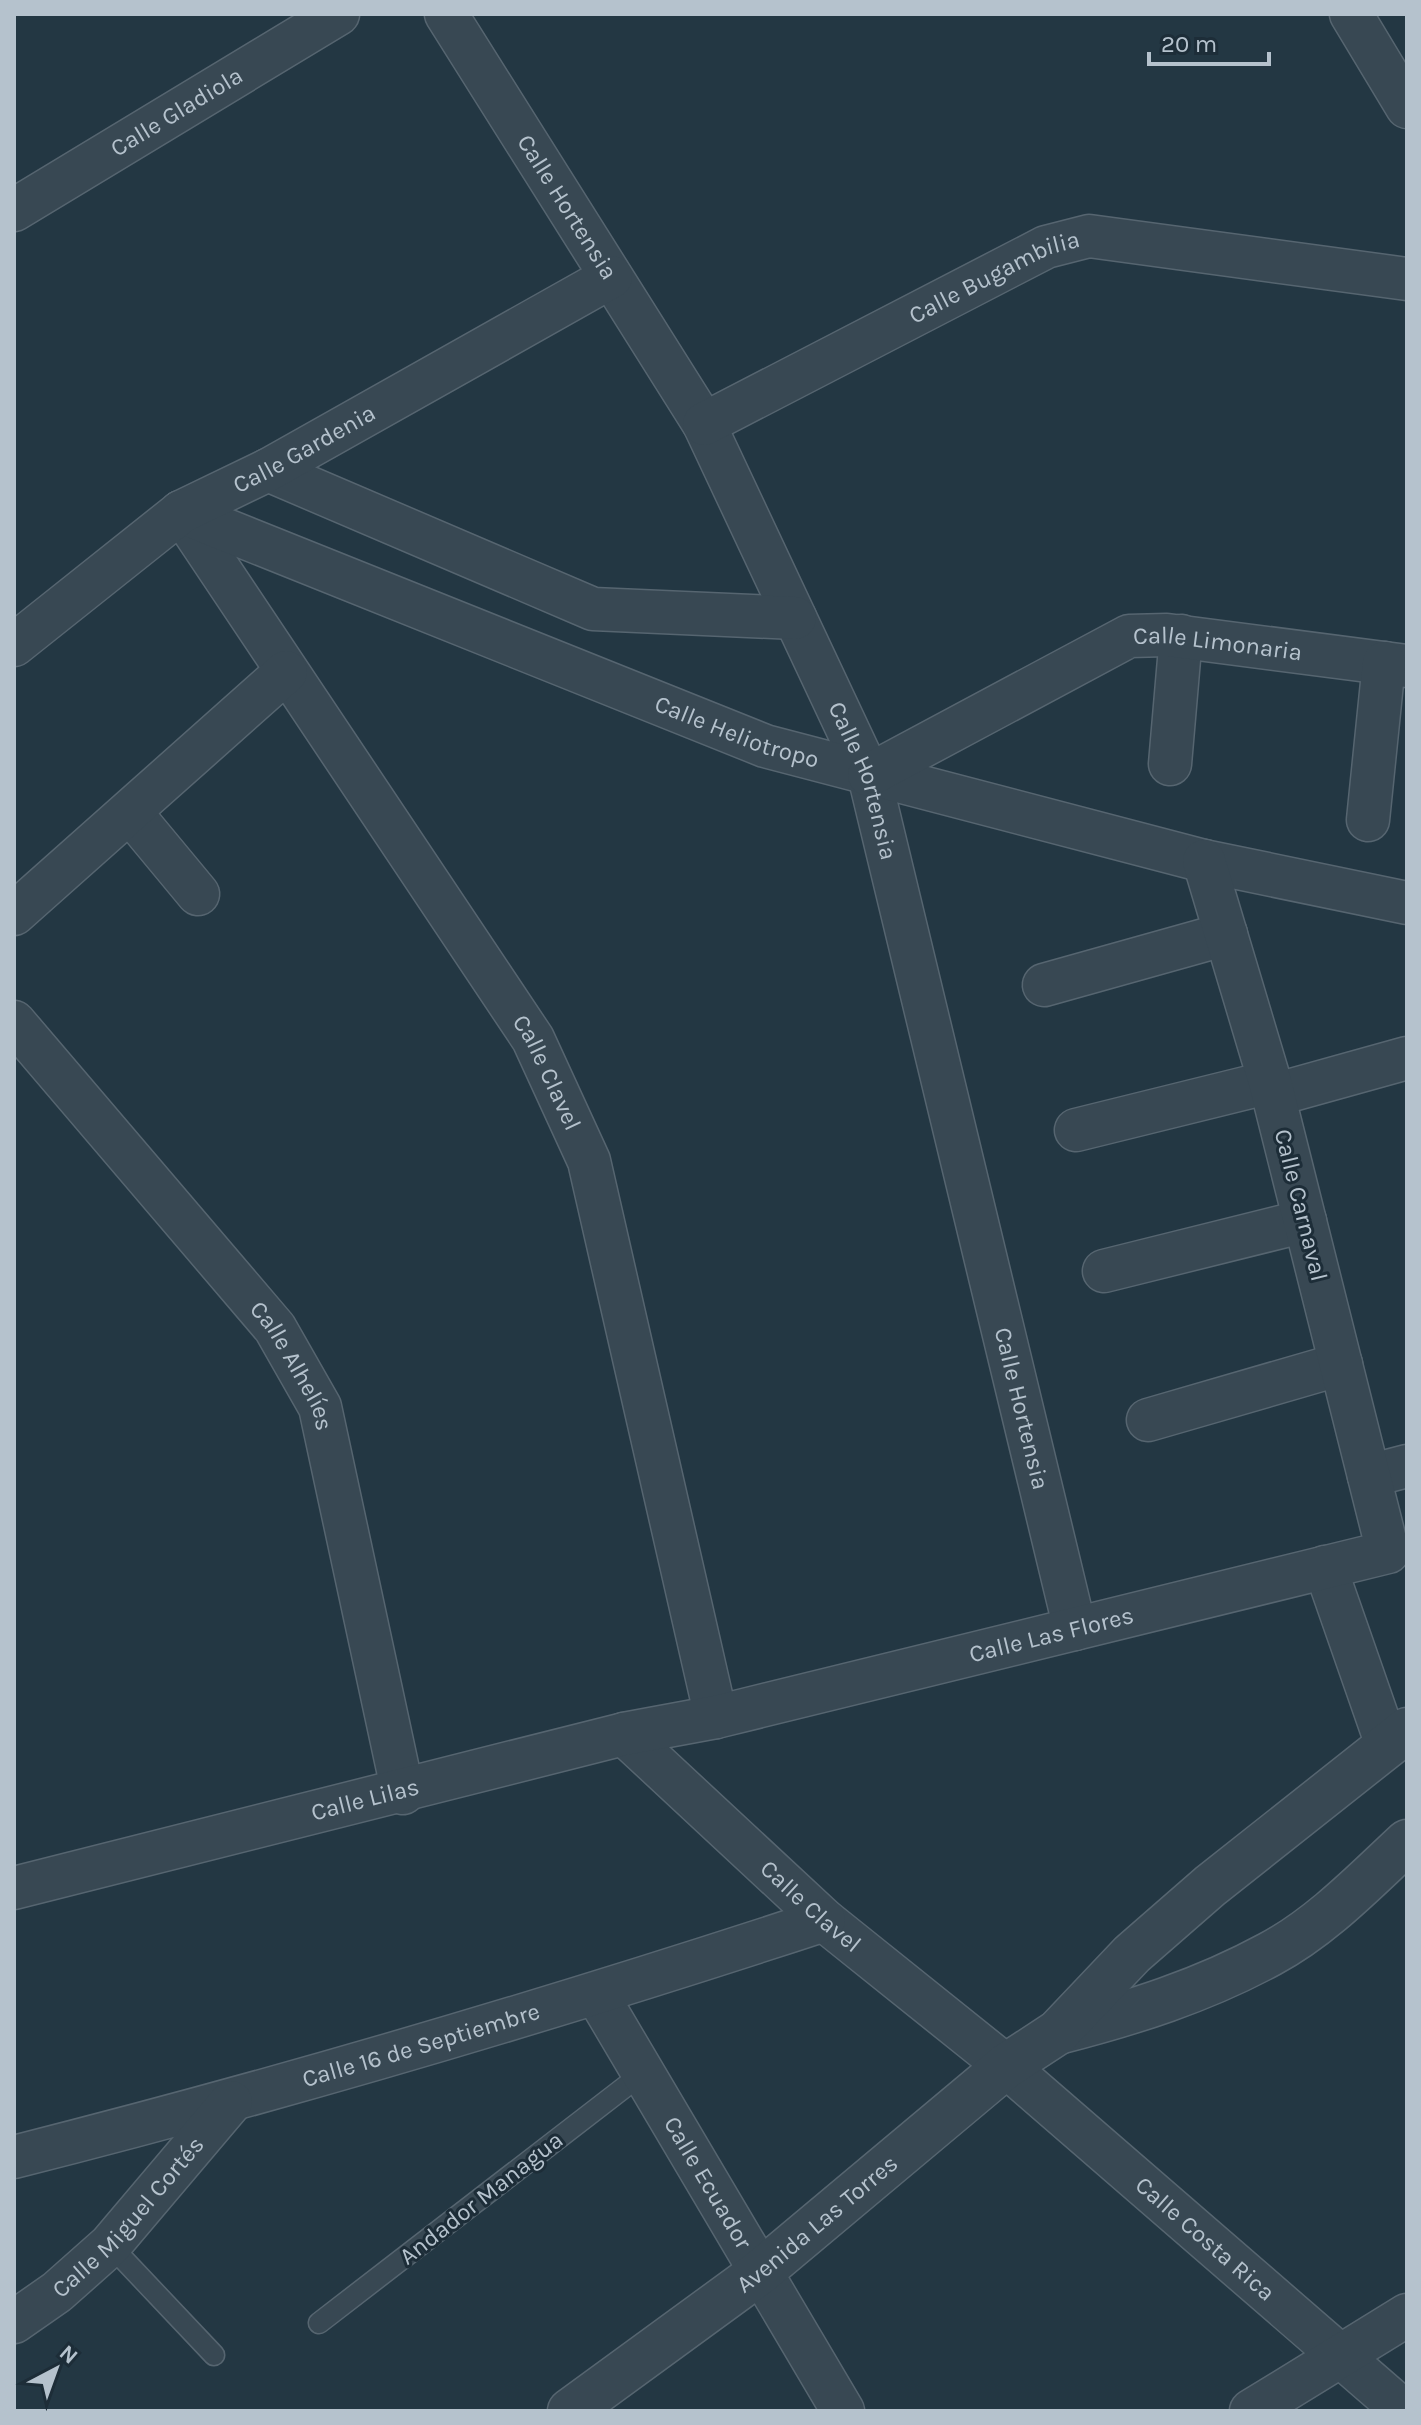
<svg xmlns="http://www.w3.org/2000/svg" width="1421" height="2425" font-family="Karla,sans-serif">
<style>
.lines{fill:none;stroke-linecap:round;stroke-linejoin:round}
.service-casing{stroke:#566570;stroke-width:23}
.minor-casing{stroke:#566570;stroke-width:45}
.tertiary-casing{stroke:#566570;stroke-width:47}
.service{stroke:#384853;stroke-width:20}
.minor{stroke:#384853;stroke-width:42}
.tertiary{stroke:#384853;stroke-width:44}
.labels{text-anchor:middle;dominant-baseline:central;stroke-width:6;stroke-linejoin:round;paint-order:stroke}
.street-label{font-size:24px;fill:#b5c2cd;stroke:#1d2d38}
</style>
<rect width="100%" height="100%" fill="#233743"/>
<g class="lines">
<defs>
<g id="service">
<path d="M110 2245 214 2355"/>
<path d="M319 2323 643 2073"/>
</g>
<g id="minor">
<path id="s1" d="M446 14 704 424 869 775 1075 1629"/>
<path d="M1351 14 1407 107"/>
<path id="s2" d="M14 210 338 14"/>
<path id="s3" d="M704 424 1046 247 1089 236 1407 279"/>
<path d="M268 470 593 609 795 618"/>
<path id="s4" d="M181 512 533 1039 589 1161 716 1717"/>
<path id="s5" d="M181 512 765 746 1204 861 1407 903"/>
<path id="s6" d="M14 645 181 512 268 470 611 277"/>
<path d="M1170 764 1181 636"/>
<path id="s7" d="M869 775 1129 636 1167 635 1407 666"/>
<path d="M130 812 198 894"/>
<path d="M1368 820 1384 663"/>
<path d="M14 914 286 672"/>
<path d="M1044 985 1226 934"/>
<path id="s8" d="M14 1022 275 1328 320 1407 403 1793"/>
<path d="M1274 1095 1407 1058"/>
<path d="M1076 1130 1270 1082"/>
<path d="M1104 1271 1305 1221"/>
<path d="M1148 1420 1341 1364"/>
<path d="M1369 1476 1407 1466"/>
<path d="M1325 1567 1387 1745"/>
<path id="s9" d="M624 1734 824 1920 1006 2066 1404 2411"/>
<path id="s10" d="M14 1888 624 1734 716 1717 1388 1552 1270 1082 1204 861"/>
<path id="s11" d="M597 1995 843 2411"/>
<path id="s12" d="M14 2157C287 2088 556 2008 824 1920"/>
<path id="s13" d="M14 2322 57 2292 110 2245 231 2102"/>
<path d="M1251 2411 1407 2315"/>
</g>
<g id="tertiary">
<path d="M1058 2032C1132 2013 1202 1991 1270 1954 1321 1927 1365 1881 1407 1842"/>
<path id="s14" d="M570 2411 759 2273 1006 2066 1058 2032 1132 1954 1210 1886 1407 1730"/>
</g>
</defs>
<use href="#service" class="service-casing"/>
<use href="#minor" class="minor-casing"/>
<use href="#tertiary" class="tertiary-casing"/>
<use href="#service" class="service"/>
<use href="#minor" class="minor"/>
<use href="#tertiary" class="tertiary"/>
</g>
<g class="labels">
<g class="street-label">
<text stroke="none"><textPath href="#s2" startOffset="190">Calle Gladiola</textPath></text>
<text stroke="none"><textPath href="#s1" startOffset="228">Calle Hortensia</textPath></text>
<text stroke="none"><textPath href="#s3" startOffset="326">Calle Bugambilia</textPath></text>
<text stroke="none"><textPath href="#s6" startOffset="352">Calle Gardenia</textPath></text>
<text stroke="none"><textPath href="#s7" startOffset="384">Calle Limonaria</textPath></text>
<text stroke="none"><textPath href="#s5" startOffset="598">Calle Heliotropo</textPath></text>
<text stroke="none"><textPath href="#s1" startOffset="876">Calle Hortensia</textPath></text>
<text stroke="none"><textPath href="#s4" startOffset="670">Calle Clavel</textPath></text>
<text transform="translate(1301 1205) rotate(76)">Calle Carnaval</text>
<text stroke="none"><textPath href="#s8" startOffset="444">Calle Alhelíes</textPath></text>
<text stroke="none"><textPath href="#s1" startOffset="1524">Calle Hortensia</textPath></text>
<text stroke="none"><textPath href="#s10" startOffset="1068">Calle Las Flores</textPath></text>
<text stroke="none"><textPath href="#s10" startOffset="362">Calle Lilas</textPath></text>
<text stroke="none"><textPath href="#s9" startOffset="254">Calle Clavel</textPath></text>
<text stroke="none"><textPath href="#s12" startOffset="422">Calle 16 de Septiembre</textPath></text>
<text stroke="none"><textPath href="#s11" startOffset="218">Calle Ecuador</textPath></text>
<text transform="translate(481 2198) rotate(-38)">Andador Managua</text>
<text stroke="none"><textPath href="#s13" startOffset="156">Calle Miguel Cortés</textPath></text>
<text stroke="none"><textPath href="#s14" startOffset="310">Avenida Las Torres</textPath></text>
<text stroke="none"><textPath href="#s9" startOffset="770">Calle Costa Rica</textPath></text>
</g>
</g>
<rect width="1421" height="2425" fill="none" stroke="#b5c2cd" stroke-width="32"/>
<g transform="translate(56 2369) rotate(41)" stroke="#1d2d38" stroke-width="6" paint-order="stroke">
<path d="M0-6L14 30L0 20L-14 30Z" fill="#b5c2cd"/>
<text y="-12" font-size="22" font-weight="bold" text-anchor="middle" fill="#b5c2cd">N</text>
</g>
<path d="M1149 52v12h120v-12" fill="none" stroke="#b5c2cd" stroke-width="4"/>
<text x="1161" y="52" font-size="24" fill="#b5c2cd" stroke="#1d2d38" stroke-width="6" paint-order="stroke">20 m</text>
</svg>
